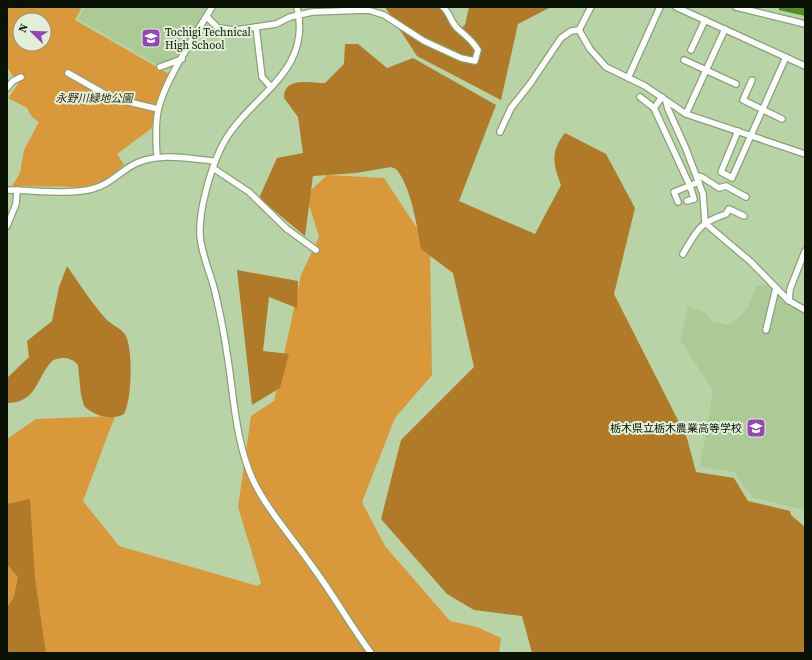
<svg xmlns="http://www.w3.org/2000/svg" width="812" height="660" font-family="'Source Serif 4','Noto Sans JP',serif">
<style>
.built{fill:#abca96}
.green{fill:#d9993a;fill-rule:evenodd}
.forest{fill:#b07a28}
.water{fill:#578d25}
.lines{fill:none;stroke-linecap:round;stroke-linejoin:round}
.minor-casing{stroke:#88a277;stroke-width:8}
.minor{stroke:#fff;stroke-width:5.5}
.labels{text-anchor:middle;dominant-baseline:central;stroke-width:4;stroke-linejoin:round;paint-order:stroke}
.poi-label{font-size:11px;fill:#091203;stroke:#e1efd8;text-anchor:start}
.park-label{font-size:11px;font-style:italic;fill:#362917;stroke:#e1efd8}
</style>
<rect width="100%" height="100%" fill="#b8d3a6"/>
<g class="built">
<path d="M85 7H209L179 57 159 66 78 19Z"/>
<path d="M769 285 793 306 805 314V510L753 498 734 472 700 466 713 390 680 340 688 306 707 314 711 321 728 325 740 317 749 306 756 286Z"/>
</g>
<g class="green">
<path d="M7 7H82L75 20 171 75C162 93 154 108 152 128L117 154 124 165 107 179 86 187 12 186 20 173 24 150 39 122 32 117 27 108 8 98 18 84 7 67ZM20 20H44V44H20Z"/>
<path d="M327 175 384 178 430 248 432 375 395 418 362 502 385 546 450 621 477 627 501 638 499 653H7V439L36 419 115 416 83 501 119 546 258 586 261 583 238 507 251 416 274 401 301 275 319 237 306 195Z"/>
</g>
<g class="forest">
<path d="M385 7H445L461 28 465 25 469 7H551L518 24 501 100 417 56Z"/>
<path d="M345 44H358L387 68 413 58 496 105 459 201 535 234 561 185C553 164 550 152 565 133L606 154 635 208 614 294 687 438 696 472 734 478 748 501 790 511 791 515 805 527V653H532L522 616 474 610 447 594 381 519 401 440 474 367 453 273 421 249C417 226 411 186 396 169L391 167 356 173 313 176 305 236 259 198 277 158 303 153 298 117 284 98C284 76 310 83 325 83L344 64Z"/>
<path d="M67 266C79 283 91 302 105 318 111 325 122 328 126 336 133 352 132 399 124 414 112 421 94 416 84 406L81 395 78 365C72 357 60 356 52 361 36 378 37 403 7 403V378L29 357 27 341 52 321 59 287Z"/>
<path d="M237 270 298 281 297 308 269 297 263 351 289 354 280 388 252 405Z"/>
<path d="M30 499 35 579 46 653H7V608L14 597 18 577 7 564V504Z"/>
</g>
<path class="water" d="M779 7H805V16L779 10Z"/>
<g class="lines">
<defs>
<g id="minor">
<path d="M297 7C314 76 243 98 220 150 210 172 199 209 200 234 201 256 212 275 216 296 221 317 225 339 228 360 234 399 236 443 253 480 266 508 294 540 312 566 333 594 350 625 371 653"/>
<path d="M676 7 805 66"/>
<path d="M736 7 805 24"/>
<path d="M207 17 218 28 235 30 276 24 290 17 312 12 368 10 384 15 424 41 461 58 475 61 478 50C472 40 466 36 458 29 451 23 450 13 443 7"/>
<path d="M256 27 262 77 271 87"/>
<path d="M579 30 590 49 606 67 645 86 686 114 805 154"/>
<path d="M579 30 591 7"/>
<path d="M691 50 705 20"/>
<path d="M684 60 736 84"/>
<path d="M160 67 182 59"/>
<path d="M68 73 112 98 158 109"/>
<path d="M628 78 660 7"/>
<path d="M752 80 743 100 782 119"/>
<path d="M7 88 13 81 21 77"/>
<path d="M640 97 654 108 690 186 694 199 687 201"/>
<path d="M666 101 668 109 686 149 703 194 705 223 751 262 788 300 805 310"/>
<path d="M654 108 662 97"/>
<path d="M686 114 725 29"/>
<path d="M738 131 721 172 732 178 786 57"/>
<path d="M500 132 511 108 530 84 561 38 571 31 579 30"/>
<path d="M157 157C156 142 155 126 158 111 164 81 196 34 212 7"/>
<path d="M213 168 249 192 287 229 316 250"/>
<path d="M697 176 702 177 719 188 726 186 746 197"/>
<path d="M7 190C33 190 68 195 92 189 108 185 118 174 131 166 155 151 188 159 215 161"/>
<path d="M678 202 674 192 699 182"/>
<path d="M7 226 16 204 17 190"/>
<path d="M683 254C697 230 699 223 726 214L729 209 744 216"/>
<path d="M789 301 790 289 805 251"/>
<path d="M766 330 776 288"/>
</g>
</defs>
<use href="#minor" class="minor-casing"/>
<use href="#minor" class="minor"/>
</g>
<defs>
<symbol id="school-square" viewBox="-11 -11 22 22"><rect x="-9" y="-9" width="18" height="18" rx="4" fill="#9246b7" stroke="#e1efd8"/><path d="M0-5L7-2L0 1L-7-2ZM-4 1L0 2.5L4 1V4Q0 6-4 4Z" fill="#fff"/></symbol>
</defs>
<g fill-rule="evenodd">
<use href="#school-square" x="140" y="27" width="22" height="22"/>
<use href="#school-square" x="745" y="417" width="22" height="22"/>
</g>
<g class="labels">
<g class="poi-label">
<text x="165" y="32">Tochigi Technical<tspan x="165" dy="13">High School</tspan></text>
<text x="742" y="428" text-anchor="end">栃木県立栃木農業高等学校</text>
</g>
<g class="park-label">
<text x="94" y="98">永野川緑地公園</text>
</g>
</g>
<rect width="812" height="660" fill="none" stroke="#091203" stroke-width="16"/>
<g transform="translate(32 32) rotate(293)"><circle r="19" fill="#e1efd8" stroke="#8b9783"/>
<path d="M0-3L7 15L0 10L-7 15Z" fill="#9246b7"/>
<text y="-6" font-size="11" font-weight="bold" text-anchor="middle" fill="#091203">N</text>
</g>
</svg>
